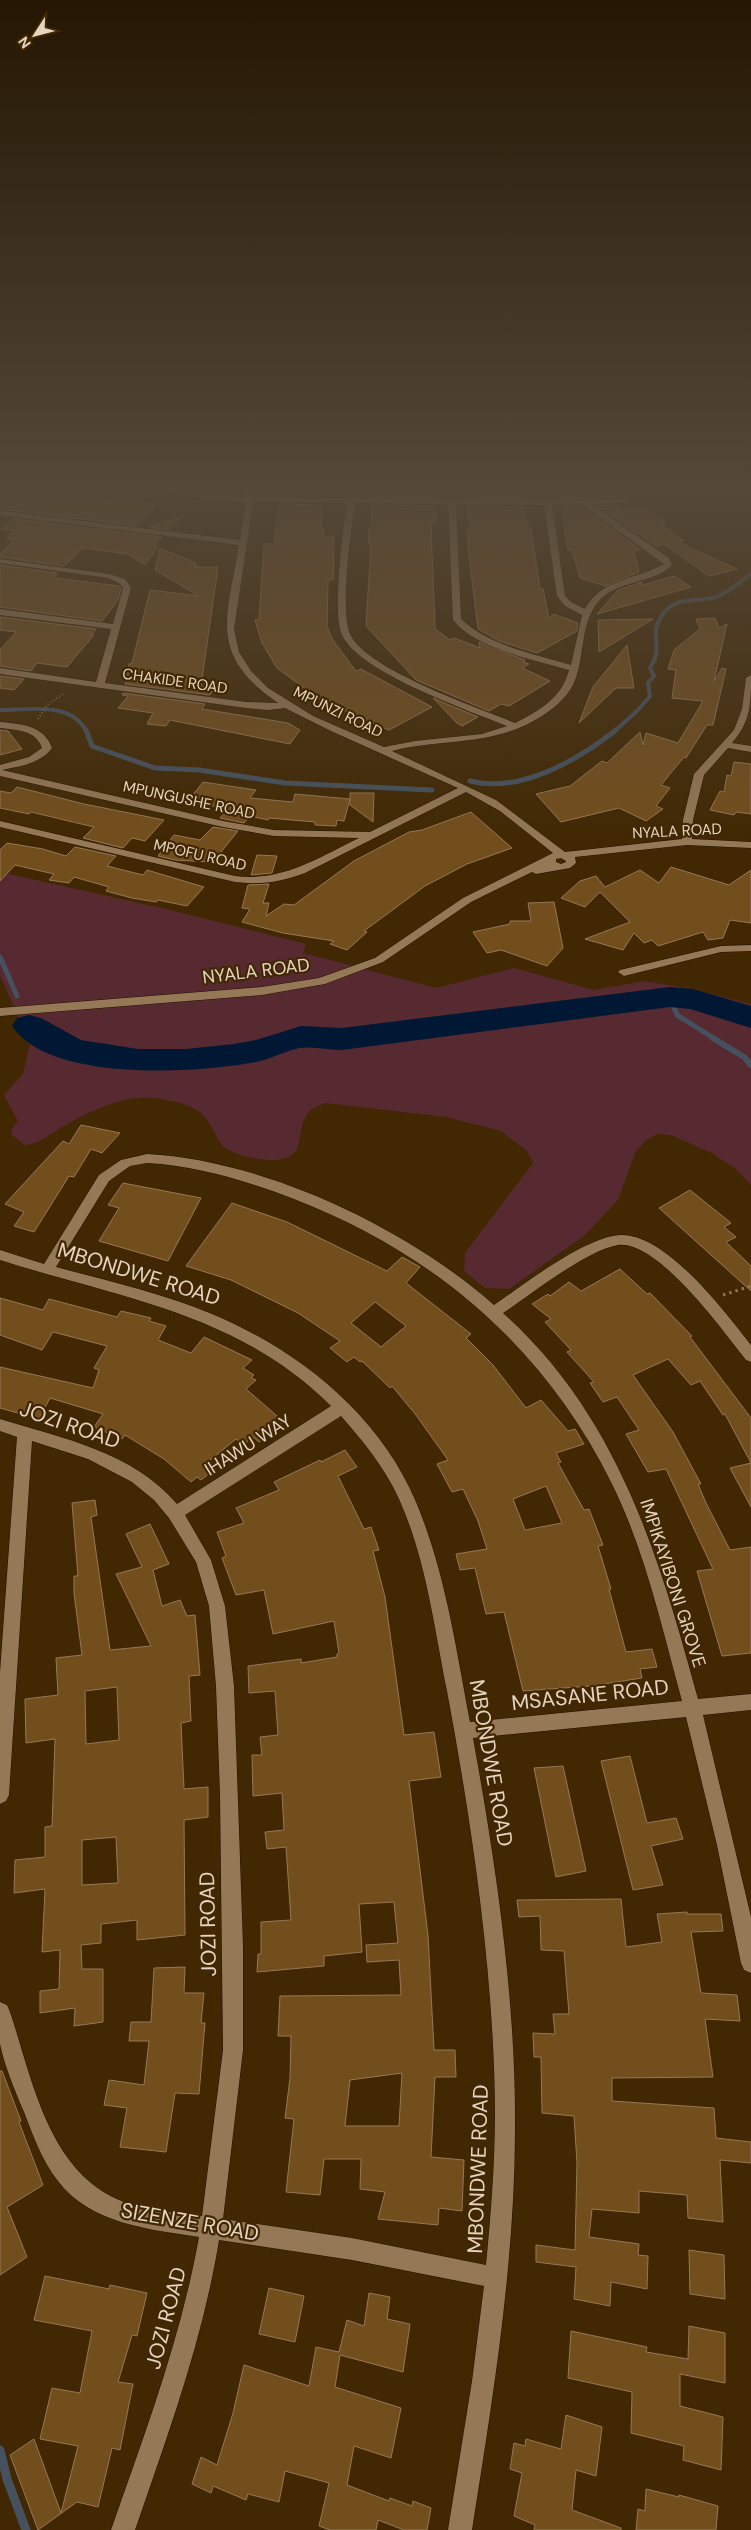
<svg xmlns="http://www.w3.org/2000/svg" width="751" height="2530" font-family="'DM Sans',sans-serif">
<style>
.green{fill:#572a31}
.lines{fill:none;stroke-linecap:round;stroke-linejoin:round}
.stream-far3{stroke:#45515f;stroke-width:4}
.stream-far2{stroke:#45515f;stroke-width:5}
.stream-far1{stroke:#45515f;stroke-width:6}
.stream{stroke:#45515f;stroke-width:9}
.river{fill:#001834;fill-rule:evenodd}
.building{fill:#734e1d;stroke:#967855;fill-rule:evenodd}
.minor-casing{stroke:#241100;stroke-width:1}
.path-far1{stroke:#8b7659;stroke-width:2;stroke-dasharray:1 2.5;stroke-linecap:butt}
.path{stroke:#8b7659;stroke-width:3;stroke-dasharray:2.5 4;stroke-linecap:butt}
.minor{fill:#957855;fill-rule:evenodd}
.labels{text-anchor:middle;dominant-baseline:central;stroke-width:4.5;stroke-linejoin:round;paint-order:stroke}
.far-street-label{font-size:15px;fill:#e5d5c2;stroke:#412803}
.street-label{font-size:18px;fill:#e5d5c2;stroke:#412803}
.near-street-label{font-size:21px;fill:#e5d5c2;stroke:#412803}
</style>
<rect width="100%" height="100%" fill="#412803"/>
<path class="green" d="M0 872 170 910 306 944 303 953 436 988 514 968 594 990 644 981 692 989 751 1004V1185L737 1170 712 1153 671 1135 657 1134 646 1140 635 1153 618 1200 584 1236 509 1289 485 1288 464 1271 465 1253 533 1163 527 1151 501 1131 446 1117 326 1103C318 1106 308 1109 305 1118 296 1136 306 1157 276 1160 264 1161 230 1155 222 1145 215 1137 212 1124 204 1116 193 1104 170 1100 155 1098 124 1094 88 1112 62 1127 50 1134 38 1145 25 1145L12 1135 11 1130 18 1121 4 1095 23 1074 30 1044 0 975Z"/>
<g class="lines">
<g class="stream-far3">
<path d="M0 710C27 710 72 701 86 731"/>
<path d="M615 731 638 710 650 696 648 683 654 676 650 668C665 647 647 636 663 614 676 594 700 604 719 596 730 591 741 581 751 574"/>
</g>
<g class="stream-far2">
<path d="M86 730 92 746 155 768 199 770 285 783 432 790"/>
<path d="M470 781C520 794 578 760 616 730"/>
<path d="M0 957 17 996"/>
<path d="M670 997 677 1015 715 1039"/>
</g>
<path class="stream-far1" d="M713 1038 744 1057 751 1065"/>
<path class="stream" d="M0 2450 7 2479 26 2530"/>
<path class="river" d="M670 987 693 989 751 1006V1028L690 1009 670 1007 342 1050C328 1050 313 1046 300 1048 285 1051 271 1059 256 1062 198 1073 49 1083 12 1026L17 1018 29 1015 41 1018 81 1040 138 1049H186L234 1044 256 1040 301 1026 342 1028Z"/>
</g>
<g class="building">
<path d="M12 486H50V492L156 505 138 526 0 509V498Z"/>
<path d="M281 486 324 487 323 496 280 495Z"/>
<path d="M373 486H392V489H434V498L373 497Z"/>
<path d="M481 486H523L525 499 466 498 464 487Z"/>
<path d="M558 486H613L616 497 561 499Z"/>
<path d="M279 504 322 505 321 529H324L323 536H334L333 580H328L327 626 332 639 356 671 361 669 432 707 389 730 322 701 277 668 262 643 255 620H259L264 544H274Z"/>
<path d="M372 505 435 506 436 523H431L435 629 450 640 454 638 480 648 479 642 525 660 523 662 529 664 522 668 550 681 509 706 501 704 489 711 416 680 366 626 371 544H368L369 527H371Z"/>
<path d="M619 505 620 509H646L666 523 660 524 684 541 678 542 737 569 709 576 667 546 668 544 656 546 597 506Z"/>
<path d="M467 506 525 507 527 528H531L540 589H543L549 618 553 614 578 623 577 631 537 653 499 641 478 629 468 546V528H470Z"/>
<path d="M580 506 641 550 634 551 639 572 606 586 580 578 572 550H568L562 507Z"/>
<path d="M181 517 169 530 149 527Z"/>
<path d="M14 519 162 537 154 546 158 547 145 565 127 554 83 548 64 566 0 557V554L14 540 6 539 14 531 2 529Z"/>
<path d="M160 548 196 563 195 567H218L201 686 215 687 210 695 125 684 129 664 132 663 150 590 199 596 155 570Z"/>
<path d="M0 565 57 573 55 578 119 586 121 588 118 600 102 621 0 607Z"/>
<path d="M674 576 691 587 597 614 618 590 642 582 643 585Z"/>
<path d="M0 617 96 629 91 635H94L67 667 37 663 31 671 0 666V650L16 632 0 630Z"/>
<path d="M715 618 719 628 727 624 714 681 722 668 726 669 713 725H707L686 758 684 757 661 785 670 788 656 806 663 809 646 821 619 808 561 822 536 794 570 786 602 761 607 763 640 732 643 745 646 733 678 743 703 701 672 698 676 670 668 669 674 650 700 629 696 619Z"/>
<path d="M653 619 599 652 598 620Z"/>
<path d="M627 645 634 688H616L579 723 593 687Z"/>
<path d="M0 676 24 679 14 690 0 688Z"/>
<path d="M123 693 205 704 202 709 288 723 300 730 290 744 170 720 166 726 147 724 153 713 118 708 128 696 122 695Z"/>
<path d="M433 698 442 702 478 717 462 726 457 723Z"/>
<path d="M0 730 8 731 22 749 0 755Z"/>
<path d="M734 762 751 764V814L736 812 734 815 710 810 720 791 724 792 727 775 731 776Z"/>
<path d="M203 782 256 790 250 798 293 802 295 794 350 799 344 821 337 820 336 826 315 825V822L269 818 268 820 250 816 244 823 220 818 228 809 188 801Z"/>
<path d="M17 787 84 804 164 820 145 841 132 838 123 848 83 838 94 827 31 812 29 814 0 808V791L11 793Z"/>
<path d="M350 793H374L373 822 350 805Z"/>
<path d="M471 812 512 848 467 864 425 886 364 931 367 932 347 950 330 944 334 941 283 933 242 922 250 909 242 908 248 885 269 884 263 903H269L266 916 284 904 294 905 354 861 409 832 422 830Z"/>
<path d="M213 827 238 831 217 857H215L210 862 175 860 158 856 174 835 200 840Z"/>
<path d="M7 843 43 849 66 856 75 847 116 856 107 866 143 875 147 870 204 887 187 906 158 900 156 902 132 898 106 891 109 887 74 877 69 883 49 880 54 874 15 865 0 881V850Z"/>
<path d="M257 855 277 856 272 873 251 875Z"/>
<path d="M671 867 729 885 751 870V923L730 920 723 938 708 940 703 932 658 946 652 940 644 943 634 933 623 950 585 939 630 922 600 892 585 907 561 898 580 881 596 876 605 887 640 870 659 883Z"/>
<path d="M554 902 563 948 547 966 501 950 487 953 473 932 510 924V921H531L528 903Z"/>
<path d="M81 1125 120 1133 102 1153 91 1149 74 1177 69 1176 34 1232 14 1226 24 1212 5 1204 63 1141 69 1144Z"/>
<path d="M123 1183 201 1198 168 1261 99 1241 119 1208 108 1205Z"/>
<path d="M690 1190 731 1223 724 1227 736 1237 726 1242 751 1266V1291L659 1208Z"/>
<path d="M232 1203 287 1222 387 1271 402 1257 420 1267 406 1283 471 1334 466 1338 493 1365 526 1408 541 1400 568 1431 575 1429 584 1444 556 1453 561 1462 558 1463 584 1510 589 1509 603 1545 598 1546 611 1589H609L626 1652 652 1649 657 1667 640 1669 642 1678 590 1686 523 1691 504 1612 486 1614 475 1568 460 1570 456 1554 487 1549 478 1521 463 1489 452 1492 437 1464 448 1460 416 1415 392 1386 390 1388 362 1361 360 1362 354 1357 347 1362 330 1348 340 1341 298 1313 231 1280 186 1266ZM375 1302 406 1326 381 1347 351 1323ZM546 1486 562 1523 525 1530 513 1499Z"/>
<path d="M620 1269 647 1294 650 1293 692 1336 690 1337 751 1418V1507L730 1468 751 1463 725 1414 723 1415 700 1381 691 1385 668 1359 633 1375 673 1432 701 1484H698L706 1503 730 1550 751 1547V1653L722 1656 697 1571 713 1569 666 1469 648 1472 626 1434 639 1430 617 1397 603 1402 590 1383 594 1382 567 1352 571 1350 545 1322 551 1319 532 1304 548 1294 550 1296 569 1282 581 1291Z"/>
<path d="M0 1298 43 1310 49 1299 117 1317 121 1311 151 1318 149 1321 166 1326 158 1340 191 1353 204 1337 252 1360 243 1368 254 1375 251 1378 256 1380 246 1389 284 1422 259 1442 253 1437 243 1445 236 1439 208 1462 216 1468 201 1480 197 1477 191 1482 164 1459 125 1435 122 1439 94 1427 103 1414 50 1398 39 1419 0 1408V1367L93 1388 99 1370 94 1368 107 1346 53 1332 42 1350 0 1335Z"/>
<path d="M345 1450 357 1467 338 1476 364 1529 371 1527 379 1550 373 1551 385 1597 404 1735 434 1732 441 1777 409 1781 428 1935 434 2050H455L456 2077H435L431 2157 464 2160 462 2211 439 2208 438 2225 378 2219 385 2192 360 2189 361 2159H324L320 2195 286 2192 294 2119 285 2118 290 2078 291 2036H278L280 1996 401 1995 399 1960 367 1962 366 1945 398 1943 394 1902 359 1904 362 1952 324 1956V1966L257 1972 258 1954H261V1922L291 1920 286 1847 267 1849 265 1832 284 1830 282 1793 253 1796 252 1755H262L260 1737 278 1735 275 1691 249 1693 248 1666 301 1659V1663L337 1657V1654L339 1653 334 1621 273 1634 264 1590 236 1595 222 1558 226 1556 217 1532 244 1523 236 1508 279 1490 274 1482 320 1460 321 1462ZM402 2073 399 2126H345L350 2080Z"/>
<path d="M95 1500 97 1515 91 1517 110 1650 151 1646 116 1574 142 1567 126 1534 150 1524 169 1564 153 1570 162 1606 180 1600 187 1616 195 1615 200 1675 189 1676 191 1721 181 1723 184 1789 208 1787V1817L184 1820 185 1935 137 1940V1920L101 1924V1943L81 1945 82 1969H103V2022L74 2026 75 2008 40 2013V1991L59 1989 60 1950 42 1952 45 1889 14 1893 15 1860 45 1857V1827L52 1826 55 1739 26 1743 25 1699 58 1695 56 1658 82 1655 74 1593V1576H78L72 1503ZM117 1687 119 1740 86 1744 85 1691ZM116 1837 118 1883 82 1885V1840Z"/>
<path d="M630 1756 647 1823 676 1818 683 1839 651 1846 663 1885 633 1890 601 1761Z"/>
<path d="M563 1766 586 1871 556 1877 534 1768Z"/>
<path d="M621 1899 626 1947 662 1942 657 1914 687 1912V1914H721L723 1931 691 1932 701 1993 737 1995 740 2021 705 2019 713 2077 612 2078V2101L714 2108 716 2138 751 2142V2163L720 2160 723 2222 688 2218 687 2195 639 2191V2213L592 2209 589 2237 639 2244 638 2255 648 2256 647 2289 611 2282 610 2306 574 2299 576 2267 536 2262V2245L575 2250 577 2163 574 2116 542 2113 541 2057H534L533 2033 555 2034 553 2014H569L564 1951 541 1950 540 1916 519 1917 517 1900Z"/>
<path d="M185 1967 184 1993H204L201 2023H205L199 2094 175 2093 166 2152 120 2147 127 2108 104 2105 109 2080 144 2085 149 2041H129L131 2022H151L154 1968Z"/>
<path d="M0 2071H2L21 2121 19 2122 43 2185 7 2207 27 2257 0 2275Z"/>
<path d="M689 2250 724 2255 725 2299 690 2294Z"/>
<path d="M45 2276 109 2289 110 2285 147 2293 137 2336 132 2335 118 2382 133 2384 120 2450 112 2448 98 2507 77 2502 38 2530 10 2455 34 2439 61 2513 78 2446 40 2439 52 2388 80 2393 92 2331 34 2320Z"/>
<path d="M269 2288 304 2296 295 2342 259 2334Z"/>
<path d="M369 2293 390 2297 387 2319 410 2324 403 2372 340 2355 335 2387 401 2408 391 2458 354 2446 347 2485 389 2501 390 2498 412 2506 413 2501 431 2508 427 2530H404L378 2520 376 2530H330L319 2526 329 2483 285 2471 279 2502 248 2494 246 2500 213 2486 211 2493 192 2484 201 2457 217 2465 233 2413 244 2365 309 2386 316 2347 339 2352 347 2320 364 2326Z"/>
<path d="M689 2326 725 2333V2383L680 2374V2406L723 2417 721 2470 683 2460 684 2446 631 2433 632 2392 568 2378 571 2331 647 2347 646 2352 688 2359Z"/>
<path d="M566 2415 602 2427 596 2476 576 2470 572 2510 621 2528V2530H534L535 2525 514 2516 522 2473 510 2469 514 2443 525 2446 526 2439 561 2449Z"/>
<path d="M646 2489 679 2497V2495L718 2506 716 2530H636L638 2509 645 2511Z"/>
</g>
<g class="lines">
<defs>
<g id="minor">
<path d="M123 486C164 483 205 496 246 497L248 486H256L254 497 548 501 621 499 623 498 618 486H626L630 501 622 503 591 504 669 558 672 565C652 585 618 579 599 601 580 622 585 656 575 680 569 695 558 705 545 714 494 748 448 737 392 751L496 800 565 852 682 839 683 820 694 774 734 730 742 709 746 678 751 675C751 704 751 721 732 743L751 746V752L728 748 704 775 693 820 692 839 751 842V848L687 845 575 857 576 863 570 868 536 874 532 872 471 902 383 962 325 984 262 995 0 1016V1008L262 987 319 978 375 958 463 898 553 853 500 811 466 792 305 873C282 882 260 885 235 882L0 827V821L235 876C282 882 318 858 359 838L274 836 223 827 0 776V765L29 757 42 748C36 730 17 730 0 728V722C21 724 44 725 52 748 40 764 20 766 2 770L223 821 274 830 370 832 458 788 331 731 285 708 268 710 246 708 0 674V668L96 682 111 629 0 615V609L113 624 123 588 119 583 108 578 0 563V559L109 574 125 579 131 588 105 683 246 702 278 703C207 654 227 618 239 545L0 515V511L240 540 246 502 223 501ZM253 502 347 503C343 529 332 614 342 635 360 673 468 710 507 726L482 734 415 741 384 747 313 716 268 688 251 671 239 652 234 629ZM355 503 448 504 453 620C476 649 535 660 569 670 562 698 539 711 515 723 477 707 370 671 351 636 339 614 351 530 355 503ZM456 504 544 505 557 596 565 606 582 615 571 665C535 654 489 646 461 619ZM552 505 581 504 664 564C636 580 602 578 585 609L571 602 565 596ZM561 858 566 861V862L561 864 556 862V859Z"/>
<path d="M751 945V951L721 952 624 976 618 972 620 970 721 946Z"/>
<path d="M147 1154C264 1160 407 1228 494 1305 523 1285 585 1237 620 1235 666 1233 725 1312 751 1345V1362L746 1360C724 1332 657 1239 618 1245 585 1251 532 1294 503 1313 618 1416 659 1556 698 1699L751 1694V1710L703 1715 751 1917V1973L744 1970 741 1963 717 1845 686 1717 473 1738C496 1864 516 2001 515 2128 515 2263 493 2397 472 2530H448L472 2381 484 2286 352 2260 219 2240C203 2340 168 2434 135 2530H111C145 2433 181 2338 199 2237 148 2229 91 2224 58 2181 42 2161 33 2135 24 2112 15 2091 5 2067 0 2044 0 2031 0 2015 0 2002L7 2005 10 2012C32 2078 48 2170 119 2200 145 2211 175 2212 202 2216L223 2050 220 1794 216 1686 209 1606 196 1562 169 1518 154 1500 132 1482 88 1459 32 1441 9 1795 6 1801 0 1804V1672L17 1437 0 1431V1419C62 1438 133 1452 177 1504L331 1406C238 1313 119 1298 0 1260V1250L44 1264 99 1175 121 1160ZM147 1163C198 1166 247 1181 294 1199 434 1253 544 1347 611 1482 645 1550 662 1628 682 1701L470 1722C456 1648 445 1571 416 1502 379 1414 298 1350 212 1314 162 1293 108 1281 56 1267L109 1181 130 1166ZM341 1416C363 1441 385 1468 399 1499 426 1559 434 1626 447 1691 472 1825 494 1974 495 2111 495 2162 491 2214 486 2265L352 2238 223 2219 243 2050V1946L234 1686 225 1606 211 1560 185 1515Z"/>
</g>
</defs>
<use href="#minor" class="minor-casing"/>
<path class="path-far1" d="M38 719 47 705 63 694"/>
<path class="path" d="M723 1295 751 1286"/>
<use href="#minor" class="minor"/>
</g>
<linearGradient id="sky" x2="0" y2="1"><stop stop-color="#241602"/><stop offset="0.58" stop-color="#544839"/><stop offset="1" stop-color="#544839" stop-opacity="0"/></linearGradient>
<rect width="751" height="840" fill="url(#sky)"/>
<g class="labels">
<g class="far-street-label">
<text transform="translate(175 681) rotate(8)">CHAKIDE ROAD</text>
<text transform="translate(338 712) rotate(26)">MPUNZI ROAD</text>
<text transform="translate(189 800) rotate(12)">MPUNGUSHE ROAD</text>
<text transform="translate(677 831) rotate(-3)">NYALA ROAD</text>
<text transform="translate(200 855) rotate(13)">MPOFU ROAD</text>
</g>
<g class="street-label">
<text transform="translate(256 971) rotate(-7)">NYALA ROAD</text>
<text transform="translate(248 1445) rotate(-32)">IHAWU WAY</text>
<text transform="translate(673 1583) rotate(72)">IMPIKAYIBONI GROVE</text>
</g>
<g class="near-street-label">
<text transform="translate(139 1274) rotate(17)">MBONDWE ROAD</text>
<text transform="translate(70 1425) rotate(19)">JOZI ROAD</text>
<text transform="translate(590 1695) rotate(-6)">MSASANE ROAD</text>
<text transform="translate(491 1763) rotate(80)">MBONDWE ROAD</text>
<text transform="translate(208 1924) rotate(-91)">JOZI ROAD</text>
<text transform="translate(478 2169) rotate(-88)">MBONDWE ROAD</text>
<text transform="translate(190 2222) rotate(10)">SIZENZE ROAD</text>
<text transform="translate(166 2318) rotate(-75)">JOZI ROAD</text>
</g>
</g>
<g transform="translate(35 35) rotate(234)" stroke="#412803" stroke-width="4" paint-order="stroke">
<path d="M0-4L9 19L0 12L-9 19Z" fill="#e5d5c2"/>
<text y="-8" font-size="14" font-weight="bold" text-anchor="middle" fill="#e5d5c2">N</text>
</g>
</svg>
